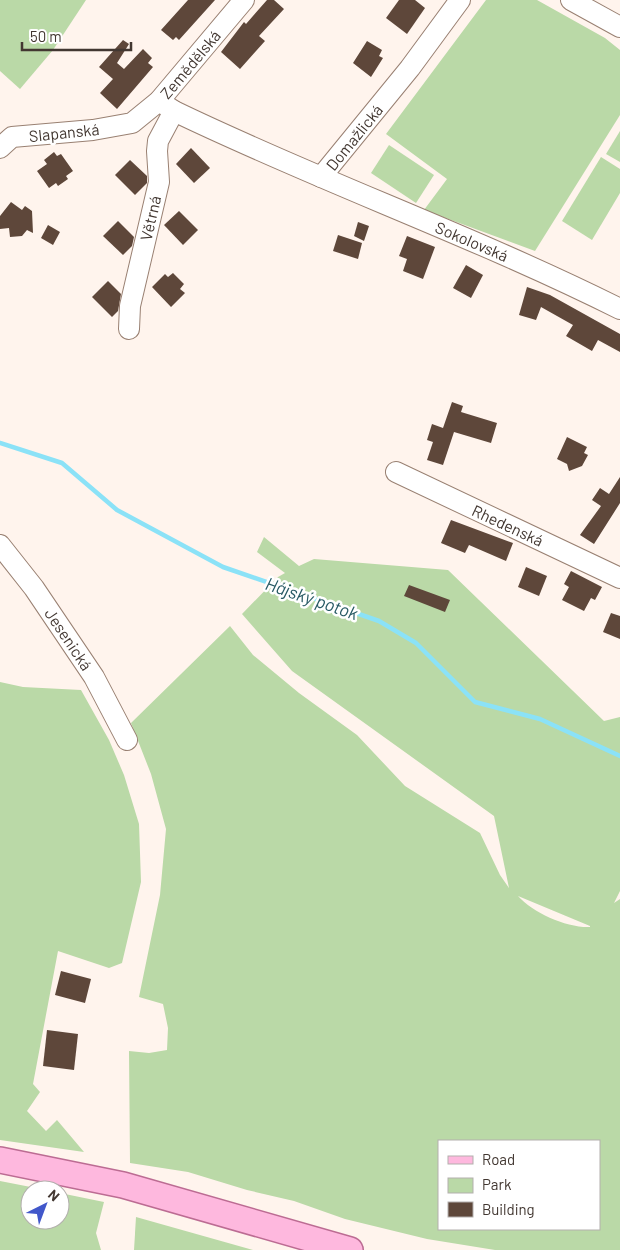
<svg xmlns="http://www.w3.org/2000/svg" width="620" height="1250" font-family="Barlow,sans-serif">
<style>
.green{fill:#bad9a7;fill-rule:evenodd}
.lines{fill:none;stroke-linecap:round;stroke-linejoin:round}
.stream{stroke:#8be2f7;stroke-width:4.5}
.building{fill:#5e473a}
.minor-casing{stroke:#998072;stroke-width:22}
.major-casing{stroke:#bc6c93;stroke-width:28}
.minor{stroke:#fff;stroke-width:20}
.major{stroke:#feb8de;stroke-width:25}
.labels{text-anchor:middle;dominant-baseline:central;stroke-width:5;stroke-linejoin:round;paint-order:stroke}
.street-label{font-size:16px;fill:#423731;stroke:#fff}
.water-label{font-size:18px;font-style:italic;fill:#275964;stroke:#fff}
</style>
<rect width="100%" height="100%" fill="#fff4ed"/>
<g class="green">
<path d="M0 0H86L53 50 20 89 0 71Z"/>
<path d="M486 0H537L605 38 620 50V115L535 251 424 210 447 179 386 134Z"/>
<path d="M620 131V162L606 154Z"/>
<path d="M389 145 434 175 416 203 371 173Z"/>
<path d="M601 157 620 169V193L592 240 562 221Z"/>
<path d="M264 537 299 566 314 559 448 570 604 721 620 717V891L614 903 620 899V1250H495L427 1239 345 1219 294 1201 247 1190 188 1172 130 1163 129 1051 149 1053 167 1050 168 1028 163 1004 139 997 160 895 166 829 151 774 131 723 230 626 253 655 299 693 357 735 405 786 480 833 500 875 509 888 494 816 292 671 242 614 278 577 285 573 257 552ZM518 896 590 926V927C567 928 533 913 518 896ZM439 1141H599V1229H439Z"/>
<path d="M0 682 23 687 81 690 109 740 124 775 139 824 141 882 122 963 109 968 58 951 33 1084 40 1092 27 1111 46 1131 57 1120 84 1152 0 1140Z"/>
<path d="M0 1181 46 1190H30V1220H60V1193L104 1202 96 1233 101 1250H0Z"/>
<path d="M136 1217 253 1250H134Z"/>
</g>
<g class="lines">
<path class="stream" d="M0 443 62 463 117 510 223 567 379 621 416 643 475 702 540 719 620 756"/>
</g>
<g class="building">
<path d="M188 0H215L179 40 176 37 173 40 161 30Z"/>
<path d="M267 0H274L284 9 259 36 265 41 240 69 221 52 244 22 246 24Z"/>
<path d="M399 0H415L425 8 407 34 386 18Z"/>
<path d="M123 40 129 44 117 63 124 69 143 49 152 58 148 63 153 67 117 109 100 93 113 79 99 67Z"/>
<path d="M367 41 382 50 379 56 383 58 371 77 353 63Z"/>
<path d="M191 148 210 168 194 183 176 164Z"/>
<path d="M54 152 57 156 61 154 73 171 66 176 68 179 58 186 56 183 49 188 37 171 47 164 44 160Z"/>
<path d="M130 160 147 176V183L135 195 115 175Z"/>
<path d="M11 202 22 210 25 206 32 211 33 233 27 230 22 236 10 237 9 228 0 229V216Z"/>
<path d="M179 211 198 230 183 245 164 225Z"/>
<path d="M118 221 134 237 132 246 123 255 103 236Z"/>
<path d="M358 222 369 226 364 241 354 236Z"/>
<path d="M48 225 60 232 53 245 41 238Z"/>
<path d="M338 235 362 243 358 259 333 251Z"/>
<path d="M407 236 435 247 423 279 403 271 407 259 399 256Z"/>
<path d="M466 265 483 275 471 298 453 288Z"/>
<path d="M173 273 184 284 180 289 185 293 171 307 152 287 165 274 168 277Z"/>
<path d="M108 281 121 294 118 311 112 317 92 297Z"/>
<path d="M527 287 550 295 620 334V352L598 340 592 351 566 336 573 325 541 307 536 320 519 315Z"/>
<path d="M452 402 463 406 461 412 497 423 491 443 454 432 443 465 427 460 433 442 427 440 432 424 443 428Z"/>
<path d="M567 437 587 447 584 453 588 455 582 466 569 471 567 464 557 459Z"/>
<path d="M620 477V503L594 544 580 535 601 506 592 500 600 488 609 494Z"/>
<path d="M451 520 513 543 506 561 469 545 465 553 441 543Z"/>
<path d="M526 567 547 576 539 596 518 587Z"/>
<path d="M571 571 602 587 595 600 591 598 584 611 562 600 569 587 564 584Z"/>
<path d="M409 585 450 600 445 612 404 596Z"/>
<path d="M611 613 620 616V639L603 632Z"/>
<path d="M61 971 91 979 85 1003 55 995Z"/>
<path d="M47 1030 78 1034 74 1070 43 1066Z"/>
</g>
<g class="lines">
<defs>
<g id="minor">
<path d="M571 0 620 27"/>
<path d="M159 101 174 111C321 182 474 236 620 309"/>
<path d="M0 148 12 137 93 130 132 123 159 101 244 0"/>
<path d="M321 177 410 68 460 0"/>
<path d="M129 329 130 306 159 182 157 151 158 141 174 111"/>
<path d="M396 472 620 578"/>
<path d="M0 545 34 588 94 677 127 740"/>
</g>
<path id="major" d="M0 1160 123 1185 350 1250"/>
</defs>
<use href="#minor" class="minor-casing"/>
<use href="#major" class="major-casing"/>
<use href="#minor" class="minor"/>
<use href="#major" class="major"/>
</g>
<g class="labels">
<g class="street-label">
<text transform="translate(190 64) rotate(-50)">Zemědělská</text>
<text transform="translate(64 132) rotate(-6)">Slapanská</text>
<text transform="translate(354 137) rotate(-51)">Domažlická</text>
<text transform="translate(150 218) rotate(-77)">Větrná</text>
<text transform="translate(472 241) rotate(23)">Sokolovská</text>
<text transform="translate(508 525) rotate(25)">Rhedenská</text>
<text transform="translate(69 639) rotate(56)">Jesenická</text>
</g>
<g class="water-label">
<text transform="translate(312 598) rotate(19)">Hájský potok</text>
</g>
</g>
<rect x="438" y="1140" width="162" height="90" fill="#ffffff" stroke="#b3afad"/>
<rect x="448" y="1156" width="25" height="8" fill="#feb8de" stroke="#b3afad"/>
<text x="482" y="1165" font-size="15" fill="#423731">Road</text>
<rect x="448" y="1178" width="25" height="15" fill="#bad9a7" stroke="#b3afad"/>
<text x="482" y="1190" font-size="15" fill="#423731">Park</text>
<rect x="448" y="1202" width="25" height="15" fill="#5e473a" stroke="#b3afad"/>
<text x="482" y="1215" font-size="15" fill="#423731">Building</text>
<g transform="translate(45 1205) rotate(42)"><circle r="24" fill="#ffffff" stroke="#b3afad"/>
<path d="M0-4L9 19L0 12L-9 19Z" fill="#4157ca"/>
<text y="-8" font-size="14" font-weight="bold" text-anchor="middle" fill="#423731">N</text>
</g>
<path d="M22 42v8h109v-8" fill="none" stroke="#423731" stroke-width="2.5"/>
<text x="30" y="42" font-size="15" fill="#423731" stroke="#ffffff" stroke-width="4" paint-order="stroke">50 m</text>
</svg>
